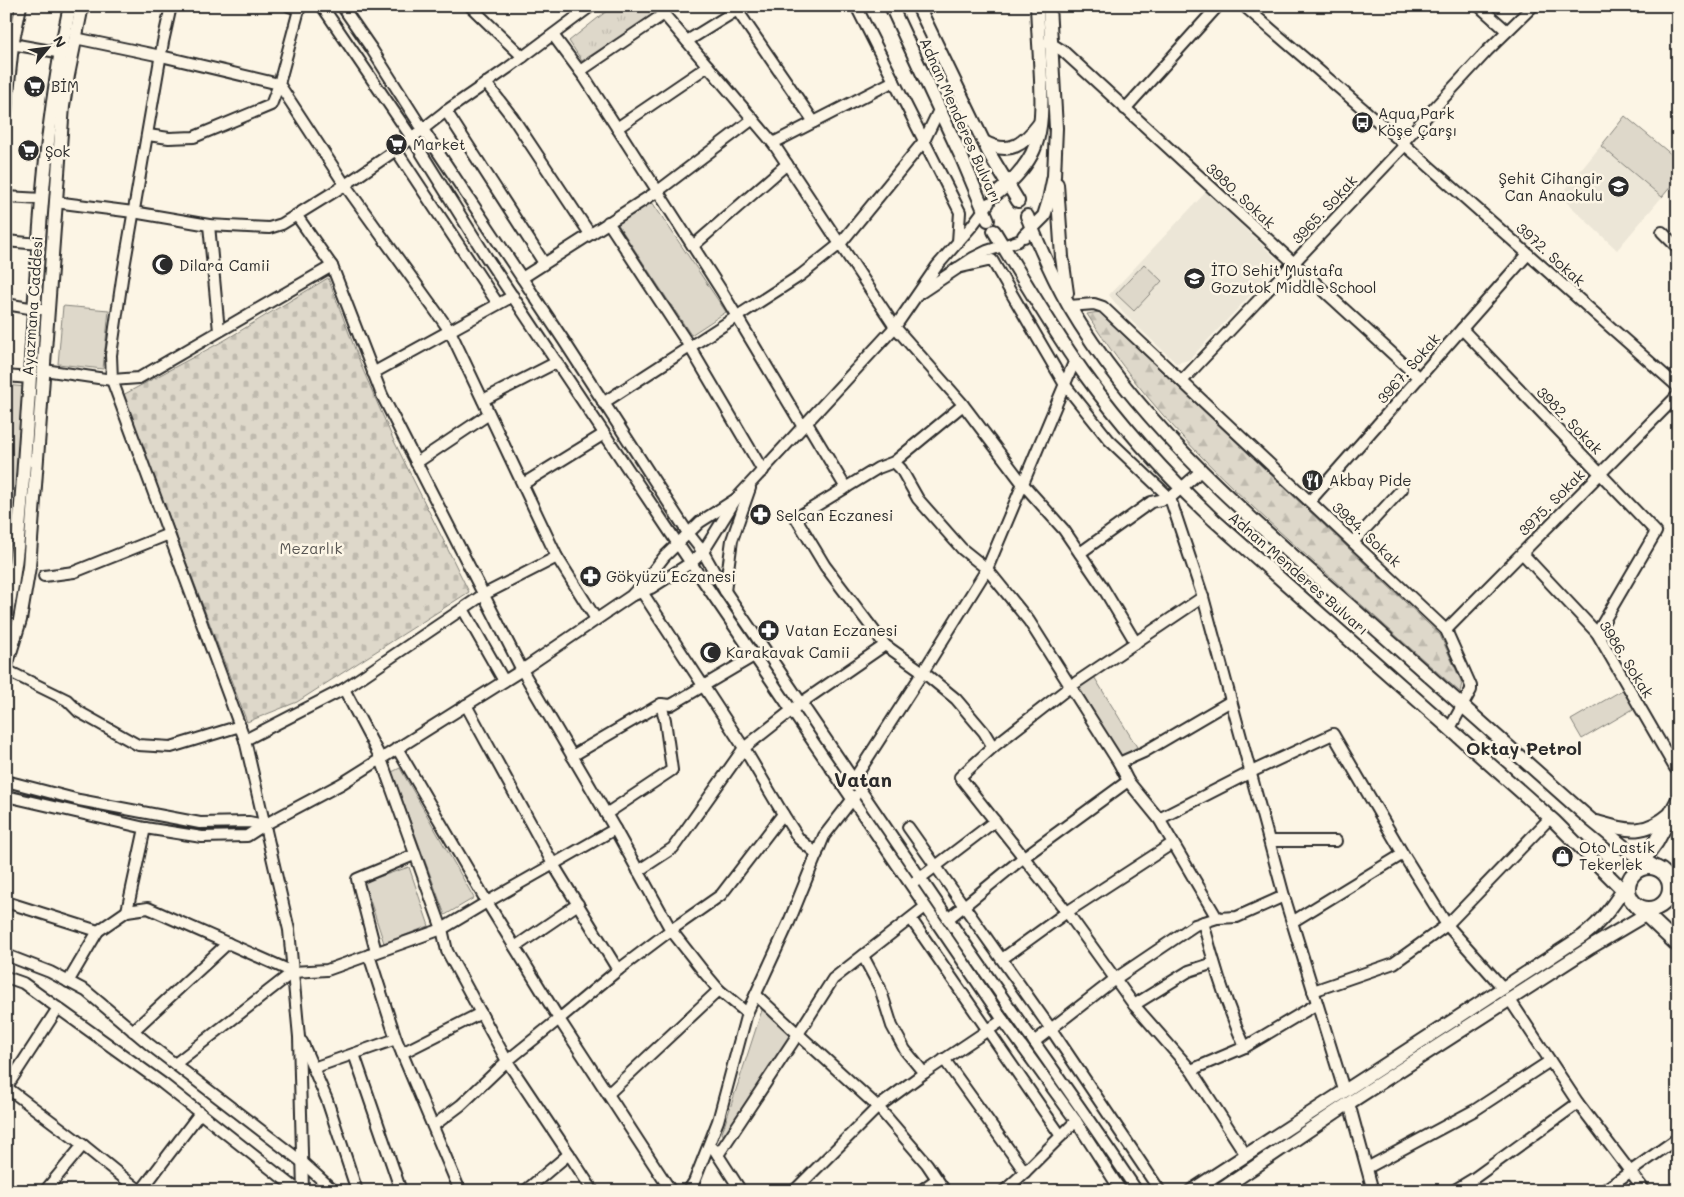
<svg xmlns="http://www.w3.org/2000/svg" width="1684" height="1197" font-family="Mali,sans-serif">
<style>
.built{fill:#ece6d7}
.grass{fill:url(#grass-tufts);stroke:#84827a}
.forest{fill:url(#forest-firs);stroke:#84827a}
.cemetery{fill:url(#cemetery-stones);stroke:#84827a}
.park{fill:#ded8ca;stroke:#84827a}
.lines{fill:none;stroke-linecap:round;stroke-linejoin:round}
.minor-casing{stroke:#2b2b2b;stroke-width:14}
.major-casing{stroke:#2b2b2b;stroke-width:16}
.highway-casing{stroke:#2b2b2b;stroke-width:18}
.minor{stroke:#fcf5e5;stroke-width:10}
.major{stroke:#fcf5e5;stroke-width:12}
.highway{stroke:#fcf5e5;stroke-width:14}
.labels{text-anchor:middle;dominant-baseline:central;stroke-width:5;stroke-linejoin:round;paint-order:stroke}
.poi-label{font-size:15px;fill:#2b2b2b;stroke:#fcf5e5;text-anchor:start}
.street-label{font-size:15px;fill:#2b2b2b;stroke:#fcf5e5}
.park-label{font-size:15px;fill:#585653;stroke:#fcf5e5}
.quarter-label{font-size:18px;font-weight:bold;fill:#2b2b2b;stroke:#fcf5e5}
.district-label{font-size:20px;font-weight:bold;fill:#2b2b2b;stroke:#fcf5e5}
</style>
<defs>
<pattern id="grass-tufts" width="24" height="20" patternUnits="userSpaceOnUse" patternTransform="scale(1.25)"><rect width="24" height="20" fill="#ded8ca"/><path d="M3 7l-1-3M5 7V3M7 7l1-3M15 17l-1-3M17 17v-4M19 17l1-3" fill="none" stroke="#bfbaae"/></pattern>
<pattern id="forest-firs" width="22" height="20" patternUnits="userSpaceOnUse" patternTransform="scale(1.25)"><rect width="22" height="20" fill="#ded8ca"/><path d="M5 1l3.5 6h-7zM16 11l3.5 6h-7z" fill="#bfbaae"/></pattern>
<pattern id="cemetery-stones" width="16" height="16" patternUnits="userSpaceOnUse" patternTransform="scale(1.25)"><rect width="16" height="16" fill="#ded8ca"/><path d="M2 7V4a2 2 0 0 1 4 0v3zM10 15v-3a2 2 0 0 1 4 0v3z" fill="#bfbaae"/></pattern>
</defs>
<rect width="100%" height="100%" fill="#fcf5e5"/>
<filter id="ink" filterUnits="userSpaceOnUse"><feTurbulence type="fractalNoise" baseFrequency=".02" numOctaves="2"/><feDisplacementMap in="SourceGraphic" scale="10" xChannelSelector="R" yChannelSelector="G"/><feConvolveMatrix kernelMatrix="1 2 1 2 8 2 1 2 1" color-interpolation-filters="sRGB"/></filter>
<g filter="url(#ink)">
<g class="built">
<path d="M1625 116 1678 160V178L1617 250 1560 196Z"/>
<path d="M1206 192 1281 263 1189 360 1176 363 1124 314 1109 295Z"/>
</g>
<path class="grass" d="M613 6H645L653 15 582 61 569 41Z"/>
<path class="forest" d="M1099 312 1440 635 1462 683 1460 692C1412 650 1364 607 1316 564 1231 489 1148 411 1087 314Z"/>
<path class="cemetery" d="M328 278 363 370 393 439 469 592 297 702 247 722 123 395 225 340Z"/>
<g class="park">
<path d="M1625 116 1678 160V178L1662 197 1601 146Z"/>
<path d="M652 202 726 312 691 335 617 223Z"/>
<path d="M1144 264 1162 281 1134 311 1116 294Z"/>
<path d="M63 306 109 310 103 369 58 364Z"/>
<path d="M6 385 26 387 19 499 6 582Z"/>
<path d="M1093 675 1137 747 1121 757 1077 684Z"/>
<path d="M1624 689 1635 708 1582 739 1571 720Z"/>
<path d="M400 768 474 898 445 915 392 772Z"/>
<path d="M409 867 429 926 384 943 364 882Z"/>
<path d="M763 1007 792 1035 725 1138 722 1133Z"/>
</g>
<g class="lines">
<defs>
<g id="minor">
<path d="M289 6 299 9"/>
<path d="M322 6 412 138 487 258 678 544 1003 1020 1076 1121 1121 1191"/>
<path d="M342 6 371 48 418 122 564 341 688 533 703 552 725 591C800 701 874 811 949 920 1011 1011 1076 1099 1137 1191"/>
<path d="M470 6 523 57"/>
<path d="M657 6 773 143 895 327 961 402 1023 484 1064 530 1102 586 1136 643"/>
<path d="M856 6 960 212 958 242"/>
<path d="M1244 6 1405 145 1678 387"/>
<path d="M1479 6 1507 31"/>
<path d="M737 10 814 122"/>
<path d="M553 35 585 78 721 290 803 427"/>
<path d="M75 38 161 56 279 84 345 185 450 331 557 557 596 619"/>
<path d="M687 41 742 7"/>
<path d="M6 43 68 54"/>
<path d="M1047 43 1055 46 1063 51 1419 378"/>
<path d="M580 71 664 14"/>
<path d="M486 83 513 118 590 234"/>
<path d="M1125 109 1218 6"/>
<path d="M446 111 544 263"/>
<path d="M6 113 13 45 21 6"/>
<path d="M617 128 708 66"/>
<path d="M148 135 169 138 194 137 271 105 279 84 300 6"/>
<path d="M773 143 894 81"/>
<path d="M1402 143 1487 51 1533 6"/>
<path d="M396 150 498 304"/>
<path d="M6 197 42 199"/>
<path d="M55 202 133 212 209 225 269 228 282 224 345 185 396 150 446 111 508 68 591 6"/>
<path d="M297 216 332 266 139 378 112 380 245 740 289 930 299 1037 303 1191"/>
<path d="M608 222 690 347 763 471"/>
<path d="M209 225 219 331"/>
<path d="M1662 232 1678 248"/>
<path d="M6 241 39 244"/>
<path d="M693 246 787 164"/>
<path d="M332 266 382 395 522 670 615 829 487 902 559 1019 507 1061 569 1154"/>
<path d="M957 268 992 260 1065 385 1109 440 1170 498"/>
<path d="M522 278 658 191 753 119"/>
<path d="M922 292 973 258 987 251 1018 241"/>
<path d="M6 304 35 309H48"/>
<path d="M1069 306 1094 304 1103 307 1446 630 1471 686V690L1450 728"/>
<path d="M1462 329 1656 532 1597 633"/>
<path d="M44 370 112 380 111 355 122 279 163 42 171 6"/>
<path d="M373 373 513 296"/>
<path d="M6 376 30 378"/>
<path d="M1182 381 1405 145"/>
<path d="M483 400 557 362"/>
<path d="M603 403 801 275 840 244 924 141 939 110"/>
<path d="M963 405 894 462 878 468 796 518 825 566 885 645 923 672 956 699 984 732 993 747"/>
<path d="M807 423 846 488"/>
<path d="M894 462 901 469 918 499 962 549 987 569 1029 621 1119 763 1128 781 1159 819 1217 918"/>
<path d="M416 463 489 414"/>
<path d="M1201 471 1170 498 1203 597 1071 686 993 747 960 777 1067 912 1134 1005 1191 1070 1246 1155"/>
<path d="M523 484 604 434"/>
<path d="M1310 501 1528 254"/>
<path d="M1353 542 1402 489"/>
<path d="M1080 553 1151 502 1170 498"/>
<path d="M1522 553 1597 633 1675 768"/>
<path d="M44 576 74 572 169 534"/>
<path d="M725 591 732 540 750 488"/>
<path d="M642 592 744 748 801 703 885 645"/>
<path d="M634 595 651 588 692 562 703 552 736 499 895 327 937 266 971 227 989 203"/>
<path d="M1203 597 1284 896 1344 1090"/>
<path d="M463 609 504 681"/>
<path d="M1446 630 1678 395"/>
<path d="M6 670 67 700 79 712 138 745 171 747 240 726"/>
<path d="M466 705 553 864 618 970 559 1019 671 1191"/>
<path d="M245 740 344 689 483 595 557 557"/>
<path d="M397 748 487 902 442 929 447 951 507 1061 461 1105 433 1126"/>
<path d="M572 756 661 704 671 705 754 656"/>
<path d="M1119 763 1144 752 1231 701"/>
<path d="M6 781 79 800 200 823 249 822 264 825 247 836 202 837 145 828 6 796"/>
<path d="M851 784 923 672 987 569 1075 360"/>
<path d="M606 814 672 770 665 720 661 704"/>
<path d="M783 814 799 839 817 854"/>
<path d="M1159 819 1251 772 1333 734 1403 854 1447 925 1503 988"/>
<path d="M264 825 341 784 522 670 631 596 646 580 664 557 700 522 736 499"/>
<path d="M908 827 1051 1029 1160 1191"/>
<path d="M615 829 671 930 618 970"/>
<path d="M1270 841H1336"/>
<path d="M638 871 673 848 744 748 783 814 721 895 671 930 703 971 719 990"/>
<path d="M915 882 995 821"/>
<path d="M6 902 98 931 68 982"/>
<path d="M127 911 145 828"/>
<path d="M911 919 1061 1136"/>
<path d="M948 919 1024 857 1128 781"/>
<path d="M1203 922C1214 965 1227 1007 1245 1047"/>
<path d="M1292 922 1403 854"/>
<path d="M98 931 127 911 148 908 293 972 175 1064"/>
<path d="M515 947 578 904"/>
<path d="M376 952 357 879 414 855"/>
<path d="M6 955 50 972 86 991 150 1045 302 1162 334 1191"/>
<path d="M863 956 880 988 892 1026 905 1050 924 1073"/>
<path d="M1002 959 1067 912 1173 843"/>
<path d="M293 972 327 970 442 929 381 759 344 689"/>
<path d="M6 977 23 983 162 1083 299 1191"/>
<path d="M1313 991 1394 963 1447 925 1550 818"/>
<path d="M756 995 798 1034 833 979 925 907"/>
<path d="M1510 1000 1578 1103 1645 1191"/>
<path d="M1134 1005 1189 971 1214 963"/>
<path d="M747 1013 789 922 824 836 855 796"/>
<path d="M133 1031 228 943"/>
<path d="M396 1039 460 1191"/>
<path d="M302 1042 327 1100 357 1191"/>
<path d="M1034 1042 1115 979 1195 925 1217 918 1237 917 1284 896"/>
<path d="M402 1053 481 1013"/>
<path d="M354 1054 401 1191"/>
<path d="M944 1059 1025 1172 1076 1121"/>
<path d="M313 1068 396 1039 369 955"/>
<path d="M1191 1070 1245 1047 1317 1004"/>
<path d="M6 1087 83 1145 140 1191"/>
<path d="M6 1088 58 1008"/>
<path d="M608 1094 719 990 747 1013 718 1121 694 1182 688 1191"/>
<path d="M1349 1103 1373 1191"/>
<path d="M714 1149 741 1191"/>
<path d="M718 1155 798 1034 878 1107 924 1073 1003 1020"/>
<path d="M1367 1168 1475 1110 1550 1061"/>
<path d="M45 1191 83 1145"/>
<path d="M141 1191 200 1113"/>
<path d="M525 1191 569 1154 593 1191"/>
<path d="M794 1191 878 1107 927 1164 945 1191"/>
<path d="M920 1191 937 1179"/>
<path d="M1004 1191 1025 1172"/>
<path d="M1453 1191 1473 1179 1578 1103"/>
<path d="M1603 1191 1678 1138"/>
</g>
<g id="major">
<path d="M891 6 962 158 988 220"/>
<path d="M918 6 989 153 1018 201"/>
<path d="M984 142C1010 156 1024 144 1040 123"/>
<path d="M1057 184 1062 257 1067 293"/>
<path d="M995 195C1040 160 1043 135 1041 80 1040 55 1038 31 1037 6"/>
<path d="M1027 216C1039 246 1053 278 1069 306 1139 425 1247 515 1349 605 1429 676 1509 748 1590 819L1629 851 1657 868"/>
<path d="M994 231C1023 279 1051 327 1083 372 1122 426 1166 475 1214 520L1554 821 1631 898"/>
<path d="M1024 236 1044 216 1049 200 1054 176 1056 128 1049 6"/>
<path d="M6 617C20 553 22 486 27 421 37 282 40 142 70 6"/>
<path d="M6 666 20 620 29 567 63 106 68 75 82 6"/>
<path d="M1597 822C1629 831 1644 836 1671 813"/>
<path d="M1191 1191 1583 936C1603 921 1617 900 1630 879"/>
<path d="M1219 1191 1349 1103 1591 947 1660 906"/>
</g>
<g id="highway">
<circle cx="1649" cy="888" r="21"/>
<path d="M1635 871 1656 842 1678 801"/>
<path d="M1637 906 1678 945"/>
</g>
</defs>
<use href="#minor" class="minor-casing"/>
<use href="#major" class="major-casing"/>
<use href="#highway" class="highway-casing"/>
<use href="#minor" class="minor"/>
<use href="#major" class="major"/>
<use href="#highway" class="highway"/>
</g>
</g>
<defs>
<symbol id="supermarket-disc" viewBox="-11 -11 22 22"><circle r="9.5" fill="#2b2b2b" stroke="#fcf5e5"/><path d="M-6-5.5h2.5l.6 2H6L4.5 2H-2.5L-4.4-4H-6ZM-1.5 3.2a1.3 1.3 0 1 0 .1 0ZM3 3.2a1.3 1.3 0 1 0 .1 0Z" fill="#fff"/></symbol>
<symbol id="bus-disc" viewBox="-11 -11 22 22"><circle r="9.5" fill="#2b2b2b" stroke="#fcf5e5"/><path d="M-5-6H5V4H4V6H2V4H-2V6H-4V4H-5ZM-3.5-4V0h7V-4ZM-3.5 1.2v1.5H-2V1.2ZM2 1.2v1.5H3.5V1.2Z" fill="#fff"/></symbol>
<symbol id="school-disc" viewBox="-11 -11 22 22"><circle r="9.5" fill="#2b2b2b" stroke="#fcf5e5"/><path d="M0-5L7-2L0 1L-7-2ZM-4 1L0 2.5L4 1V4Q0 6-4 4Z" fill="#fff"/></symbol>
<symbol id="mosque-disc" viewBox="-11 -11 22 22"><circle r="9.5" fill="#2b2b2b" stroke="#fcf5e5"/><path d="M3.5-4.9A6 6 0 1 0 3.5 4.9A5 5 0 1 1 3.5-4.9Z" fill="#fff"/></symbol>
<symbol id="restaurant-disc" viewBox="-11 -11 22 22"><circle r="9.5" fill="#2b2b2b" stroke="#fcf5e5"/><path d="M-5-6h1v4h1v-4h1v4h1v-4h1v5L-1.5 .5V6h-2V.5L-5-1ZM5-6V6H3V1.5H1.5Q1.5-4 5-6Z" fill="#fff"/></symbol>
<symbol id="pharmacy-disc" viewBox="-11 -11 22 22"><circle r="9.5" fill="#2b2b2b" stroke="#fcf5e5"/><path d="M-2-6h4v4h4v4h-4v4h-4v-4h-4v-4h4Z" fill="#fff"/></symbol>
<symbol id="shop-disc" viewBox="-11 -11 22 22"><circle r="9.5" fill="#2b2b2b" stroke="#fcf5e5"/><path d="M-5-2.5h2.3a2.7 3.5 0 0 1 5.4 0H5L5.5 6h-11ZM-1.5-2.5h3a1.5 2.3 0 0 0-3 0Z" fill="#fff"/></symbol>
</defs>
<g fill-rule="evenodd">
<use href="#supermarket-disc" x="22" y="74" width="25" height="25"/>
<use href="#bus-disc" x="1350" y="110" width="25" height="25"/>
<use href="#supermarket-disc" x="384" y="132" width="25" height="25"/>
<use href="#supermarket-disc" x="16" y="138" width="25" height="25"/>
<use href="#school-disc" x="1606" y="174" width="25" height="25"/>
<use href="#mosque-disc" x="150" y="252" width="25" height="25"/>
<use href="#school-disc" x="1182" y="266" width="25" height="25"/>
<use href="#restaurant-disc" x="1300" y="468" width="25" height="25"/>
<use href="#pharmacy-disc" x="748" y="502" width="25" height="25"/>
<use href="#pharmacy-disc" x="578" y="564" width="25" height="25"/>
<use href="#pharmacy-disc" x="756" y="618" width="25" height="25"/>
<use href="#mosque-disc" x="698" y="640" width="25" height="25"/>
<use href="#shop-disc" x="1550" y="844" width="25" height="25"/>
</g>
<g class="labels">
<g class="poi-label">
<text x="51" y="86">BİM</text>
<text x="1378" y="113">Aqua Park<tspan x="1378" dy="17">Köşe Çarşı</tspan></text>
<text x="413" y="144">Market</text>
<text x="45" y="151">Şok</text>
<text x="1603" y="178" text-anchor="end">Şehit Cihangir<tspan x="1603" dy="17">Can Anaokulu</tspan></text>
<text x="179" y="265">Dilara Camii</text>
<text x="1211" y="270">İTO Sehit Mustafa<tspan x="1211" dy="17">Gozutok Middle School</tspan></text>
<text x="1329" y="480">Akbay Pide</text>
<text x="776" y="515">Selcan Eczanesi</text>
<text x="606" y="576">Gökyüzü Eczanesi</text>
<text x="785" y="630">Vatan Eczanesi</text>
<text x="726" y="652">Karakavak Camii</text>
<text x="1579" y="847">Oto Lastik<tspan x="1579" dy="17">Tekerlek</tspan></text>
</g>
<g class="street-label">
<text transform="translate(961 120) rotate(66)">Adnan Menderes Bulvarı</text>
<text transform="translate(1241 195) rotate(43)">3980. Sokak</text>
<text transform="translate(1324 209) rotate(-47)">3965. Sokak</text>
<text transform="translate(1551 254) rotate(42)">3972. Sokak</text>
<text transform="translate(32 306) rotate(-86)">Ayazmana Caddesi</text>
<text transform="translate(1408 368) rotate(-49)">3967. Sokak</text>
<text transform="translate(1570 420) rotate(46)">3982. Sokak</text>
<text transform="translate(1551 502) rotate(-45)">3975. Sokak</text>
<text transform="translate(1367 534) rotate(43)">3984. Sokak</text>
<text transform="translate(1299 573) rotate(41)">Adnan Menderes Bulvarı</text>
<text transform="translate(1627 659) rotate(58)">3986. Sokak</text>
</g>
<g class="park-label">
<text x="311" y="548">Mezarlık</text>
</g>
<g class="quarter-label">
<text x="1524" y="748">Oktay Petrol</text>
</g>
<g class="district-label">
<text x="863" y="779">Vatan</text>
</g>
</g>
<rect width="1684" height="1197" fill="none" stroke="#fcf5e5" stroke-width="25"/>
<rect x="12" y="12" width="1659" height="1172" fill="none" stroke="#2b2b2b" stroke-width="2" filter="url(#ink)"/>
<g transform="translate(48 48) rotate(61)" stroke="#fcf5e5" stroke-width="4" paint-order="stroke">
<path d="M0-4L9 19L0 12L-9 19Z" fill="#2b2b2b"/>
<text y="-8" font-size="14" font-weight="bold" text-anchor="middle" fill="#2b2b2b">N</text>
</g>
</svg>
